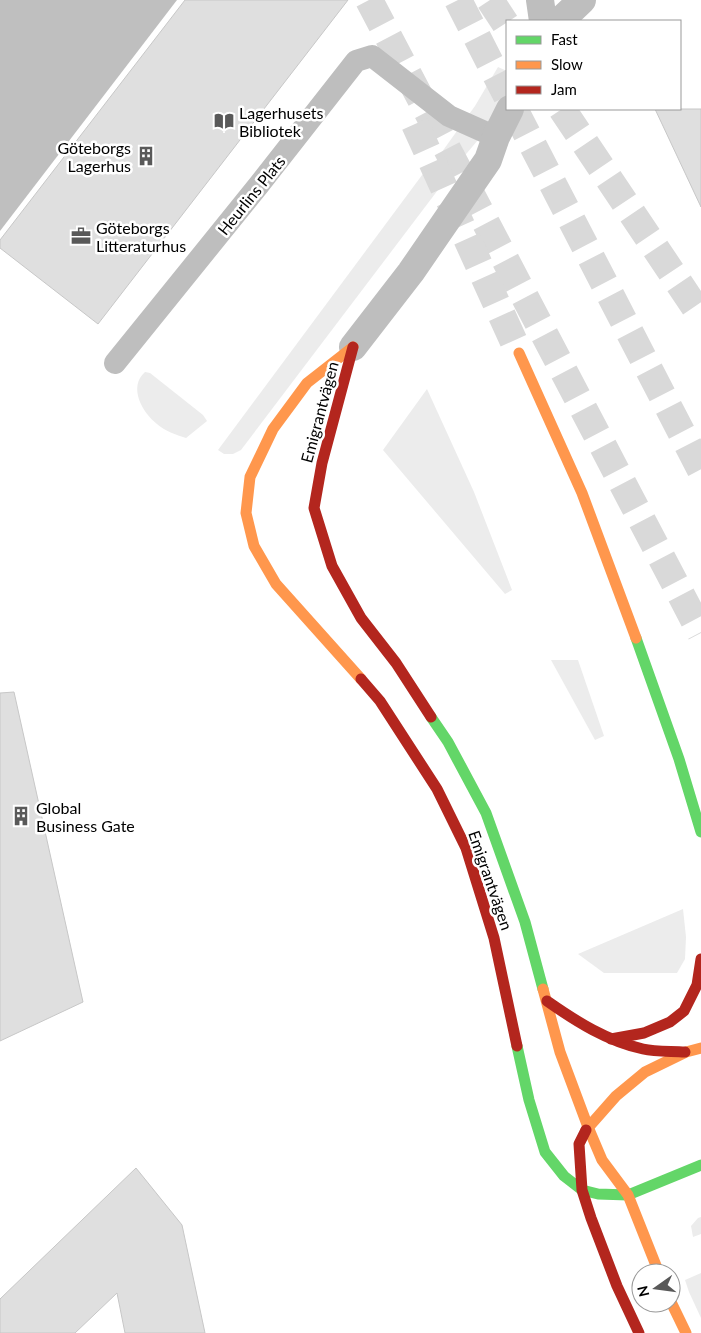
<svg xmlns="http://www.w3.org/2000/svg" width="701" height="1333" font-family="Lato,sans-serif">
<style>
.green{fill:#ececec}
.water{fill:#bfbfbf}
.building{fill:#dfdfdf;stroke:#c7c7c7}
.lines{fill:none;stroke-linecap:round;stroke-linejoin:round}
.highway-tunnel{stroke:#d9d9d9;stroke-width:28;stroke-dasharray:28 14;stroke-linecap:butt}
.lane{stroke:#bebebe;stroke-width:22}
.street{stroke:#bebebe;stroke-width:28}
.fast{stroke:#63d668;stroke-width:11}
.slow{stroke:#ff974d;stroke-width:11}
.jam{stroke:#b3261e;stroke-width:11}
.labels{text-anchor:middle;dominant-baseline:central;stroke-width:5;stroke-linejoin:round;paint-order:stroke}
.poi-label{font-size:16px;fill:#000;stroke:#fff;text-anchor:start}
.street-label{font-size:16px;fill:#000;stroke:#fff}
</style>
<rect width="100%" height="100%" fill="#fff"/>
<g class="green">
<path d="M498 67 507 71C507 77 508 84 507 90 499 119 475 143 456 166L439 156 475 106Z"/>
<path d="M428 167 447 178 241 450 233 454H224L218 450Z"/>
<path d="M145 372 150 373 203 415 207 421 186 438C176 435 165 431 157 424 142 412 128 387 145 372Z"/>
<path d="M427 389 474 492 512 590 505 594 383 450Z"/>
<path d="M551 660H578L604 736 595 740Z"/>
<path d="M683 909 686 937 685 959 677 973H604L578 954Z"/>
<path d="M701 1217V1234L693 1237 691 1226 698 1218Z"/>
<path d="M701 1273V1318L689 1292 685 1280Z"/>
</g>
<path class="water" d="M0 0H177L0 231Z"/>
<g class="building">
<path d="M185 0H348L98 324 0 248V240Z"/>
<path d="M655 109H701V207Z"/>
<path d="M14 692 83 1002 0 1041V693Z"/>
<path d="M136 1168 182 1225 205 1333H125L117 1293 75 1333H0V1299Z"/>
</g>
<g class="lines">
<g class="highway-tunnel">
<path d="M369 0 701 633"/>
<path d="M458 0 507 96"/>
<path d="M490 0 507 26"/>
<path d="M514 109 701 470"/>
<path d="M562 109 701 316"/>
<path d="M415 124 519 353"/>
</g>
<path class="lane" d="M115 363 258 186 356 61 372 56 449 116 496 137"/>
<g class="street">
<path d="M540 0 543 21"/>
<path d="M560 21 582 0"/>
<path d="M353 347 411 272 488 160 496 137 510 109"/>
</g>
<g class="fast">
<path d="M636 638 679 759 701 832"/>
<path d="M431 717 448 742 486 813 525 922 543 989"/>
<path d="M517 1046 529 1100 545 1152 564 1176 582 1190 598 1194 628 1195 701 1165"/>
</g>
<g class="slow">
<path d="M353 347 307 383 273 429 250 477 246 513 254 546 276 584 361 679"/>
<path d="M519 353 582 493 636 638"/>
<path d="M543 989 560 1052 588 1127 602 1160 628 1195 659 1273"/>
<path d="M586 1130 616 1096 645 1072 686 1052 701 1048"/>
<path d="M671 1302 686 1333"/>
</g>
<g class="jam">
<path d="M353 347 322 463 314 508 332 566 361 618 396 663 431 717"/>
<path d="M361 679 380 701 437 789 466 848 494 938 517 1046"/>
<path d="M547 1001C577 1022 607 1041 643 1049 656 1052 671 1051 685 1052"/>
<path d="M611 1039 644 1033 670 1022 684 1011 697 985 701 959"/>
<path d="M586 1130 579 1144 582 1190 591 1218 617 1286 639 1333"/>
</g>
</g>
<defs>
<symbol id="library-bare" viewBox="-9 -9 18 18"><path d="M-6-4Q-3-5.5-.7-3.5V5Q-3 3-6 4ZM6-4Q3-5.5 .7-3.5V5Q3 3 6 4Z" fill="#595959" stroke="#fff" stroke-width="2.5" paint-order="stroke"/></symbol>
<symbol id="building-bare" viewBox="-9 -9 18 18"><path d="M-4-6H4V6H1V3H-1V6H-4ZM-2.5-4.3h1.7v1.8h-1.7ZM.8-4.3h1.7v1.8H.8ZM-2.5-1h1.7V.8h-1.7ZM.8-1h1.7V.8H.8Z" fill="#595959" stroke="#fff" stroke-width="2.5" paint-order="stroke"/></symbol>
<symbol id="office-bare" viewBox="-9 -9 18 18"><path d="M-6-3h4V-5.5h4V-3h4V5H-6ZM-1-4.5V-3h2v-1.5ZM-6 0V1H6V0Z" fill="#595959" stroke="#fff" stroke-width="2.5" paint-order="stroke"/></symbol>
</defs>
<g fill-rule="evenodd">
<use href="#library-bare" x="210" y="107" width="28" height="28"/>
<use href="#building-bare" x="132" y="142" width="28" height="28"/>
<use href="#office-bare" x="67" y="222" width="28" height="28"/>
<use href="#building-bare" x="7" y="802" width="28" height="28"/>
</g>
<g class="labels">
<g class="poi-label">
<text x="239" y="112">Lagerhusets<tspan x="239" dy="18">Bibliotek</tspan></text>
<text x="131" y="147" text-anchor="end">Göteborgs<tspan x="131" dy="18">Lagerhus</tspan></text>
<text x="96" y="227">Göteborgs<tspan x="96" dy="18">Litteraturhus</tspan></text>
<text x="36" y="807">Global<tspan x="36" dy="18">Business Gate</tspan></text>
</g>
<g class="street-label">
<text transform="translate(251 195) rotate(-51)">Heurlins Plats</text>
<text transform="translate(319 412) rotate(-75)">Emigrantvägen</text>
<text transform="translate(491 880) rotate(71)">Emigrantvägen</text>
</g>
</g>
<rect x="506" y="20" width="175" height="90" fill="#ffffff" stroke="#999999"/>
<rect x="516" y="36" width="25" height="8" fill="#63d668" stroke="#999999"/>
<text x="551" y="45" font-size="15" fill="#000000">Fast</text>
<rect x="516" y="61" width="25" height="8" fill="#ff974d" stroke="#999999"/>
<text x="551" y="70" font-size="15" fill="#000000">Slow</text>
<rect x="516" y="86" width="25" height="8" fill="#b3261e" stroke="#999999"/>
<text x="551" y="95" font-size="15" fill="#000000">Jam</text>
<g transform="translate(656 1288) rotate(256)"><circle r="24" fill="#ffffff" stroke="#999999"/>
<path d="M0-4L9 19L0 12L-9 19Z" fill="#595959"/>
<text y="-8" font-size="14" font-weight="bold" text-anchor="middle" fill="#000000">N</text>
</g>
</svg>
